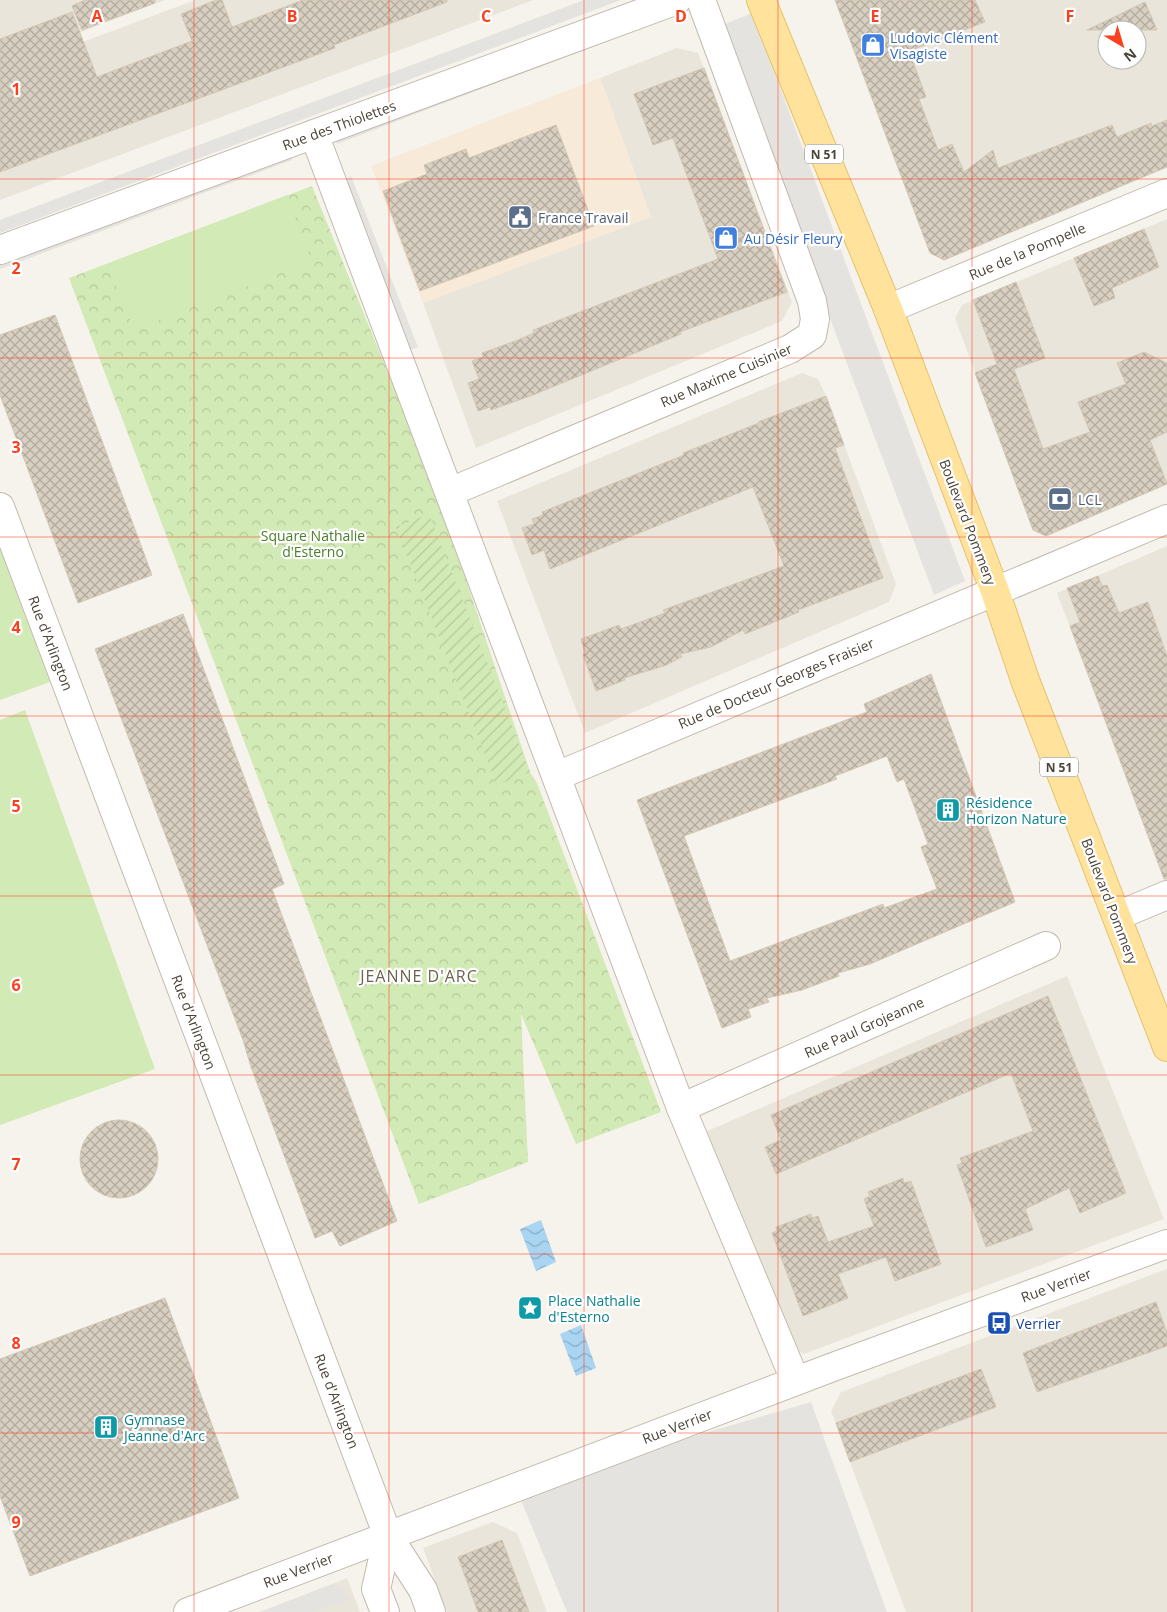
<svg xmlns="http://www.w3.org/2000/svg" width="1167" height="1612" font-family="'Open Sans',sans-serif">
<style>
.residential{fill:#eae5da;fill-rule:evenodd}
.commercial{fill:#f7ead8}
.park{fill:url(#park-crowns)}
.garden{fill:url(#garden-furrows)}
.pitch{fill:#d2eab5}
.parking{fill:#e5e3e0}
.water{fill:url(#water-waves)}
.building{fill:url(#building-cross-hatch);stroke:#d3c7b4;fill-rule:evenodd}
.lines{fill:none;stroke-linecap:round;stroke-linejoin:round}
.minor-casing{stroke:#c2bbae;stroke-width:30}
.primary-casing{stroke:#e6c16a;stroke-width:30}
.minor{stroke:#fff;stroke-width:28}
.primary{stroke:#ffe39c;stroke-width:28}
.grid{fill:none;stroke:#fc3f1d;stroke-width:1;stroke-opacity:0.55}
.labels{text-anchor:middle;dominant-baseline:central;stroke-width:4.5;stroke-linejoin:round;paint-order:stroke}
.shield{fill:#fff;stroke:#817c74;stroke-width:1}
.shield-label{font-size:12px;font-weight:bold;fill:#4b4439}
.shop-label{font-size:14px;fill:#366cbe;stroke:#fff;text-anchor:start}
.street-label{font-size:14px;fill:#4b4439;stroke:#fff}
.service-label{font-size:14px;fill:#4e5e75;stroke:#fff;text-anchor:start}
.park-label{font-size:14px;fill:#4a7f2a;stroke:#fff}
.culture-label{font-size:14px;fill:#0d838f;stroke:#fff;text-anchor:start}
.transit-label{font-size:14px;fill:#164399;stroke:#fff;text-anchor:start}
.quarter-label{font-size:16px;letter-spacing:1px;fill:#6e6250;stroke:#fff}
.grid-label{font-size:16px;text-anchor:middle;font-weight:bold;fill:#fc3f1d;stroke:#fff;stroke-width:4.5;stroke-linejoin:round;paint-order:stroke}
</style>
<defs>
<pattern id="park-crowns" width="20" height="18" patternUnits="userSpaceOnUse" patternTransform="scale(1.25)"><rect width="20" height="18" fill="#d2eab5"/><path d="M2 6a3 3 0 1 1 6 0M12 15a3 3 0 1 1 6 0" fill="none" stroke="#b6ca9c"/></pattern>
<pattern id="garden-furrows" width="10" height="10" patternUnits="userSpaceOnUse" patternTransform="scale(1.25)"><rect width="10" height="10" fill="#d2eab5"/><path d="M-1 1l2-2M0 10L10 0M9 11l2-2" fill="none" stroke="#b6ca9c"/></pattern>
<pattern id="water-waves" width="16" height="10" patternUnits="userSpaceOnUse" patternTransform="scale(1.25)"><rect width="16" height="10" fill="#a9d4f2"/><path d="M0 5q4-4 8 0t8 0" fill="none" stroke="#8caec5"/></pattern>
<pattern id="building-cross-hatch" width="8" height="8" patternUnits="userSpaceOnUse" patternTransform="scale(1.25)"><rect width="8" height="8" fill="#d8cfc1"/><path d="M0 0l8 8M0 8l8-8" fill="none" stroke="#b1aa9e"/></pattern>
</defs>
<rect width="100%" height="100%" fill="#f6f3ec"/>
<g class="residential">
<path d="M0 0H165L0 63Z"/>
<path d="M195 0H533L0 200V73Z"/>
<path d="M835 0H1167V166L944 260ZM1107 30H1137V60H1107Z"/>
<path d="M677 48 698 53 704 68 792 302 782 321 476 448 423 303 651 217 600 78Z"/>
<path d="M1167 219V484L1046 536 1033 530 955 318 962 305Z"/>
<path d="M802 373 818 379 826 396 896 584 889 602 585 733 497 501Z"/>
<path d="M1167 546V867L1159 862 1057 593Z"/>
<path d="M1067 976 1164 1219 804 1354 787 1345 705 1132Z"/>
<path d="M1167 1269V1612H906L831 1411 841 1392Z"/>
<path d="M493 1522 517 1533 547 1612H447L423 1548Z"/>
<path d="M347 1578 360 1612H260L335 1583Z"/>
</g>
<path class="commercial" d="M600 78 651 217 423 303 371 166Z"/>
<path class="park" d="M312 186 438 496 530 772 537 783 661 1112 576 1144 521 1014 528 1162 419 1204 69 278Z"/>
<path class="garden" d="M429 514 530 772 497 785 396 527Z"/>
<g class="pitch">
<path d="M287 195 312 261 134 330 107 264Z"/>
<path d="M0 548 50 682 0 700Z"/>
<path d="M25 710 155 1069 0 1125V720Z"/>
</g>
<g class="parking">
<path d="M584 0H621L0 233V220Z"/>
<path d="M752 13 965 581 934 595 720 26Z"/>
<path d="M660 21 337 144 334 135Z"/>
<path d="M289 149 292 160 0 269V256Z"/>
<path d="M351 176 418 347 407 351 342 181Z"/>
<path d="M811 1402 887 1612H567L516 1488Z"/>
<path d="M335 1583 350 1599 314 1612H260Z"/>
</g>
<g class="water">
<path d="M541 1220 556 1262 536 1271 520 1229Z"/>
<path d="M581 1325 596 1368 576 1376 560 1334Z"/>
</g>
<g class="building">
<path d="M85 0H155V3L82 30 72 6Z"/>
<path d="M216 0H222L232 27 303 0H447V2L334 45 335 48 0 172V39L72 12 97 77 192 41 181 14Z"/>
<path d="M835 0H975L985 22 909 51 926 97 919 99 938 150 952 144 964 172 993 150 998 168 1112 125 1117 137 1151 123 1152 126 1167 120V167L944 260 930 253Z"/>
<path d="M1145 2 1157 30H1087Z"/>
<path d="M704 68 787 292 680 332 681 334 533 395 491 410 490 407 478 411 468 383 479 379 472 361 483 357 482 353 518 340 534 333 533 330 718 259 673 138 653 145 634 94Z"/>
<path d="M556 125 594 226 420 291 383 191 427 174 424 165 466 149 469 158Z"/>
<path d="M1144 229 1159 267 1112 288 1115 298 1094 306 1074 258Z"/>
<path d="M1016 282 1045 358 1014 369 1043 449 1090 432 1078 402 1126 384 1117 363 1144 352 1167 363V432L1150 440 1167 484 1046 536 1033 530 975 373 997 364 973 300Z"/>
<path d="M55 315 152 575 78 603 0 395V335Z"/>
<path d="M826 396 844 445 835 448 883 578 798 610 799 612 745 634 743 630 711 647 680 654 682 657 664 666 624 678 625 680 596 691 583 654 585 653 581 639 619 625 621 629 665 613 663 610 784 566 753 487 550 569 544 550 532 555 522 528 534 524 532 519 543 515 542 512 684 455 683 453 759 423 758 422Z"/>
<path d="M1098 576 1102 586 1107 585 1119 613 1148 602 1167 656V879H1164L1070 626 1080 622 1067 588Z"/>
<path d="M183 614 284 884 272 889 397 1221 340 1246 332 1231 315 1238 251 1067 243 1040 95 649Z"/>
<path d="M931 674 1015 902 870 964 838 973 839 976 802 990 767 998 769 1002 748 1009 751 1017 722 1028 637 800 867 712 864 704ZM887 756 897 782 904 779 928 844 921 847 937 889 884 908 883 904 730 961 684 836 837 779 835 776Z"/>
<path d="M1048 996 1126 1193 1080 1213 1069 1188 1025 1209 1033 1230 986 1247 957 1165 962 1163 960 1158 1033 1131 1011 1073 776 1174 765 1147 781 1140 771 1115Z"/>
<circle cx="119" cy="1159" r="39"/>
<path d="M903 1178 904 1183 911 1181 941 1264 895 1281 886 1257 838 1274 848 1298 803 1316 772 1233 777 1231 776 1227 811 1214 812 1218 818 1216 828 1242 874 1226 864 1199 870 1196 868 1192Z"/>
<path d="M165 1298 239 1498 30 1576 0 1496V1359Z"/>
<path d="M1156 1302 1167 1333V1346L1037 1392 1023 1353Z"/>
<path d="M981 1369 996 1407 850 1462 836 1423Z"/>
<path d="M502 1540 529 1612H478L458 1557Z"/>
</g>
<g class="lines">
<defs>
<g id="minor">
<path d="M314 134 681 1108 790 1368 797 1380"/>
<path d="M0 250 677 0"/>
<path d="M888 309 1167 193"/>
<path d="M450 492 790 349 812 335 815 319 812 301 701 0"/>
<path d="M0 507 388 1536 423 1590 431 1612"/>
<path d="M557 776 1167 519"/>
<path d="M1117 916 1167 895"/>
<path d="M681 1108 1046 946"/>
<path d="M188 1612 833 1367 1167 1244"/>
<path d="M385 1612 376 1589 388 1536"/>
</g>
<path id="primary" d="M761 0 888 309 995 591 1025 680 1167 1047"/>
</defs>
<use href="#minor" class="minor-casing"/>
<use href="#primary" class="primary-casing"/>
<use href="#minor" class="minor"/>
<use href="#primary" class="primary"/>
</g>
<path class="grid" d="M194 0V1612M389 0V1612M584 0V1612M778 0V1612M972 0V1612M0 179H1167M0 358H1167M0 537H1167M0 716H1167M0 896H1167M0 1075H1167M0 1254H1167M0 1433H1167"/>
<defs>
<symbol id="shop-square" viewBox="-11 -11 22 22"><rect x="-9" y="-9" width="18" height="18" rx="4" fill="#3f7fe0" stroke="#fff"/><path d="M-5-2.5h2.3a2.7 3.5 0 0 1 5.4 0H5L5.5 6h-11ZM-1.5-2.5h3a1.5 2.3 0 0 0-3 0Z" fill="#fff"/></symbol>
<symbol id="civic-square" viewBox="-11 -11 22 22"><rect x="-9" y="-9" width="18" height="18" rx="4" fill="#5c6f8a" stroke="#fff"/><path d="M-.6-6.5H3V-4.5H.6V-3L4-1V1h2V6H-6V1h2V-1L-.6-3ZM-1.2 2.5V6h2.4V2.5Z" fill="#fff"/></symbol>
<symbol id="bank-square" viewBox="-11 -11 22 22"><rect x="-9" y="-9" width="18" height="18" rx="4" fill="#5c6f8a" stroke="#fff"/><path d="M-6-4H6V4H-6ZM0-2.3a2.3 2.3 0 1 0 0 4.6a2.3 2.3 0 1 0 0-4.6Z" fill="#fff"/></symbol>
<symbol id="building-square" viewBox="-11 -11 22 22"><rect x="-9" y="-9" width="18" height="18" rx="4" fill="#0f9aa8" stroke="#fff"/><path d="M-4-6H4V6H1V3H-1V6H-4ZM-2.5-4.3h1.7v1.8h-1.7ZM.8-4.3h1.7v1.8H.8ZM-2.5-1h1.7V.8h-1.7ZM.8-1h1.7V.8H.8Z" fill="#fff"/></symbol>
<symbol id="sight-square" viewBox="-11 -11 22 22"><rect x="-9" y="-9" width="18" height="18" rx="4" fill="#0f9aa8" stroke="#fff"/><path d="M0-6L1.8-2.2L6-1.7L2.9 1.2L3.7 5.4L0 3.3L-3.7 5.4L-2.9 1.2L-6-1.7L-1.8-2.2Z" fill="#fff"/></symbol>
<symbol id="bus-square" viewBox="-11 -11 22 22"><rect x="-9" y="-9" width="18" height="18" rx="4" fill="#1a4fb4" stroke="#fff"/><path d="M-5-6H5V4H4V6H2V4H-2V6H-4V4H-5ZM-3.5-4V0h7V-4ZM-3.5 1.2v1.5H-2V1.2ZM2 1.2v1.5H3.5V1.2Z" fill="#fff"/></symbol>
</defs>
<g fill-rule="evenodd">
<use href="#shop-square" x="859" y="31" width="28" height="28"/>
<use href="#civic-square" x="506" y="203" width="28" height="28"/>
<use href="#shop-square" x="712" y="224" width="28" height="28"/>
<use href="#bank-square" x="1046" y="485" width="28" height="28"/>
<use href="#building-square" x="934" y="796" width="28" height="28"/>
<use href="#sight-square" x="516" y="1294" width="28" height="28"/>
<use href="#bus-square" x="985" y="1309" width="28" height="28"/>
<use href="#building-square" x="92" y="1413" width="28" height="28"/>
</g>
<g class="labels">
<g class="shield">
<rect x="805" y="144.5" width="38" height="19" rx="4"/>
<rect x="1040" y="757.5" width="38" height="19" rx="4"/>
</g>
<g class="shield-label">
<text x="824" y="154">N 51</text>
<text x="1059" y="767">N 51</text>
</g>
<g class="shop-label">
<text x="890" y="37">Ludovic Clément<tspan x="890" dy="16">Visagiste</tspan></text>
<text x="744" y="238">Au Désir Fleury</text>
</g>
<g class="street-label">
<text transform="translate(339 125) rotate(-20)">Rue des Thiolettes</text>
<text transform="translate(1027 251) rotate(-23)">Rue de la Pompelle</text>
<text transform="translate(726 375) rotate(-23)">Rue Maxime Cuisinier</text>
<text transform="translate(968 522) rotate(69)">Boulevard Pommery</text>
<text transform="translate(51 643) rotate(69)">Rue d'Arlington</text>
<text transform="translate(776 683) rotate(-23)">Rue de Docteur Georges Fraisier</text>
<text transform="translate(1110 901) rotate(69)">Boulevard Pommery</text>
<text transform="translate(194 1022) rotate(69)">Rue d'Arlington</text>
<text transform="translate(864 1027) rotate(-24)">Rue Paul Grojeanne</text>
<text transform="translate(1056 1285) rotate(-20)">Rue Verrier</text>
<text transform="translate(337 1401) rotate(69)">Rue d'Arlington</text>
<text transform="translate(677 1426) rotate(-21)">Rue Verrier</text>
<text transform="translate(298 1570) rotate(-21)">Rue Verrier</text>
</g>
<g class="service-label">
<text x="538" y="217">France Travail</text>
<text x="1078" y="499">LCL</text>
</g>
<g class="park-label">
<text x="313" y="535">Square Nathalie<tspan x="313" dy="16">d'Esterno</tspan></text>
</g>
<g class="culture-label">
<text x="966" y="802">Résidence<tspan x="966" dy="16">Horizon Nature</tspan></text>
<text x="548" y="1300">Place Nathalie<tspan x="548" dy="16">d'Esterno</tspan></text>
<text x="124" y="1419">Gymnase<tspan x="124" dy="16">Jeanne d'Arc</tspan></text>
</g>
<g class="transit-label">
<text x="1016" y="1323">Verrier</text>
</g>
<g class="quarter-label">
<text x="419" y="976">JEANNE D'ARC</text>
</g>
</g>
<g class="grid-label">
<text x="97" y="22">A</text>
<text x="292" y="22">B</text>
<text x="486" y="22">C</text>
<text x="681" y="22">D</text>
<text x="875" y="22">E</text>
<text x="1070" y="22">F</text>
<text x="16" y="95">1</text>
<text x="16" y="274">2</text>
<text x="16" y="453">3</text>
<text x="16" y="633">4</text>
<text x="16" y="812">5</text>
<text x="16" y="991">6</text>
<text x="16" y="1170">7</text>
<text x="16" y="1349">8</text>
<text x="16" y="1528">9</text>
</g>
<g transform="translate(1122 45) rotate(142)"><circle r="24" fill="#ffffff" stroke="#b7b4b0"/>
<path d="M0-4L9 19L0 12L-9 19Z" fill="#fc3f1d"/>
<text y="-8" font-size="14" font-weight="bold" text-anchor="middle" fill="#4b4439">N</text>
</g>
</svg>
